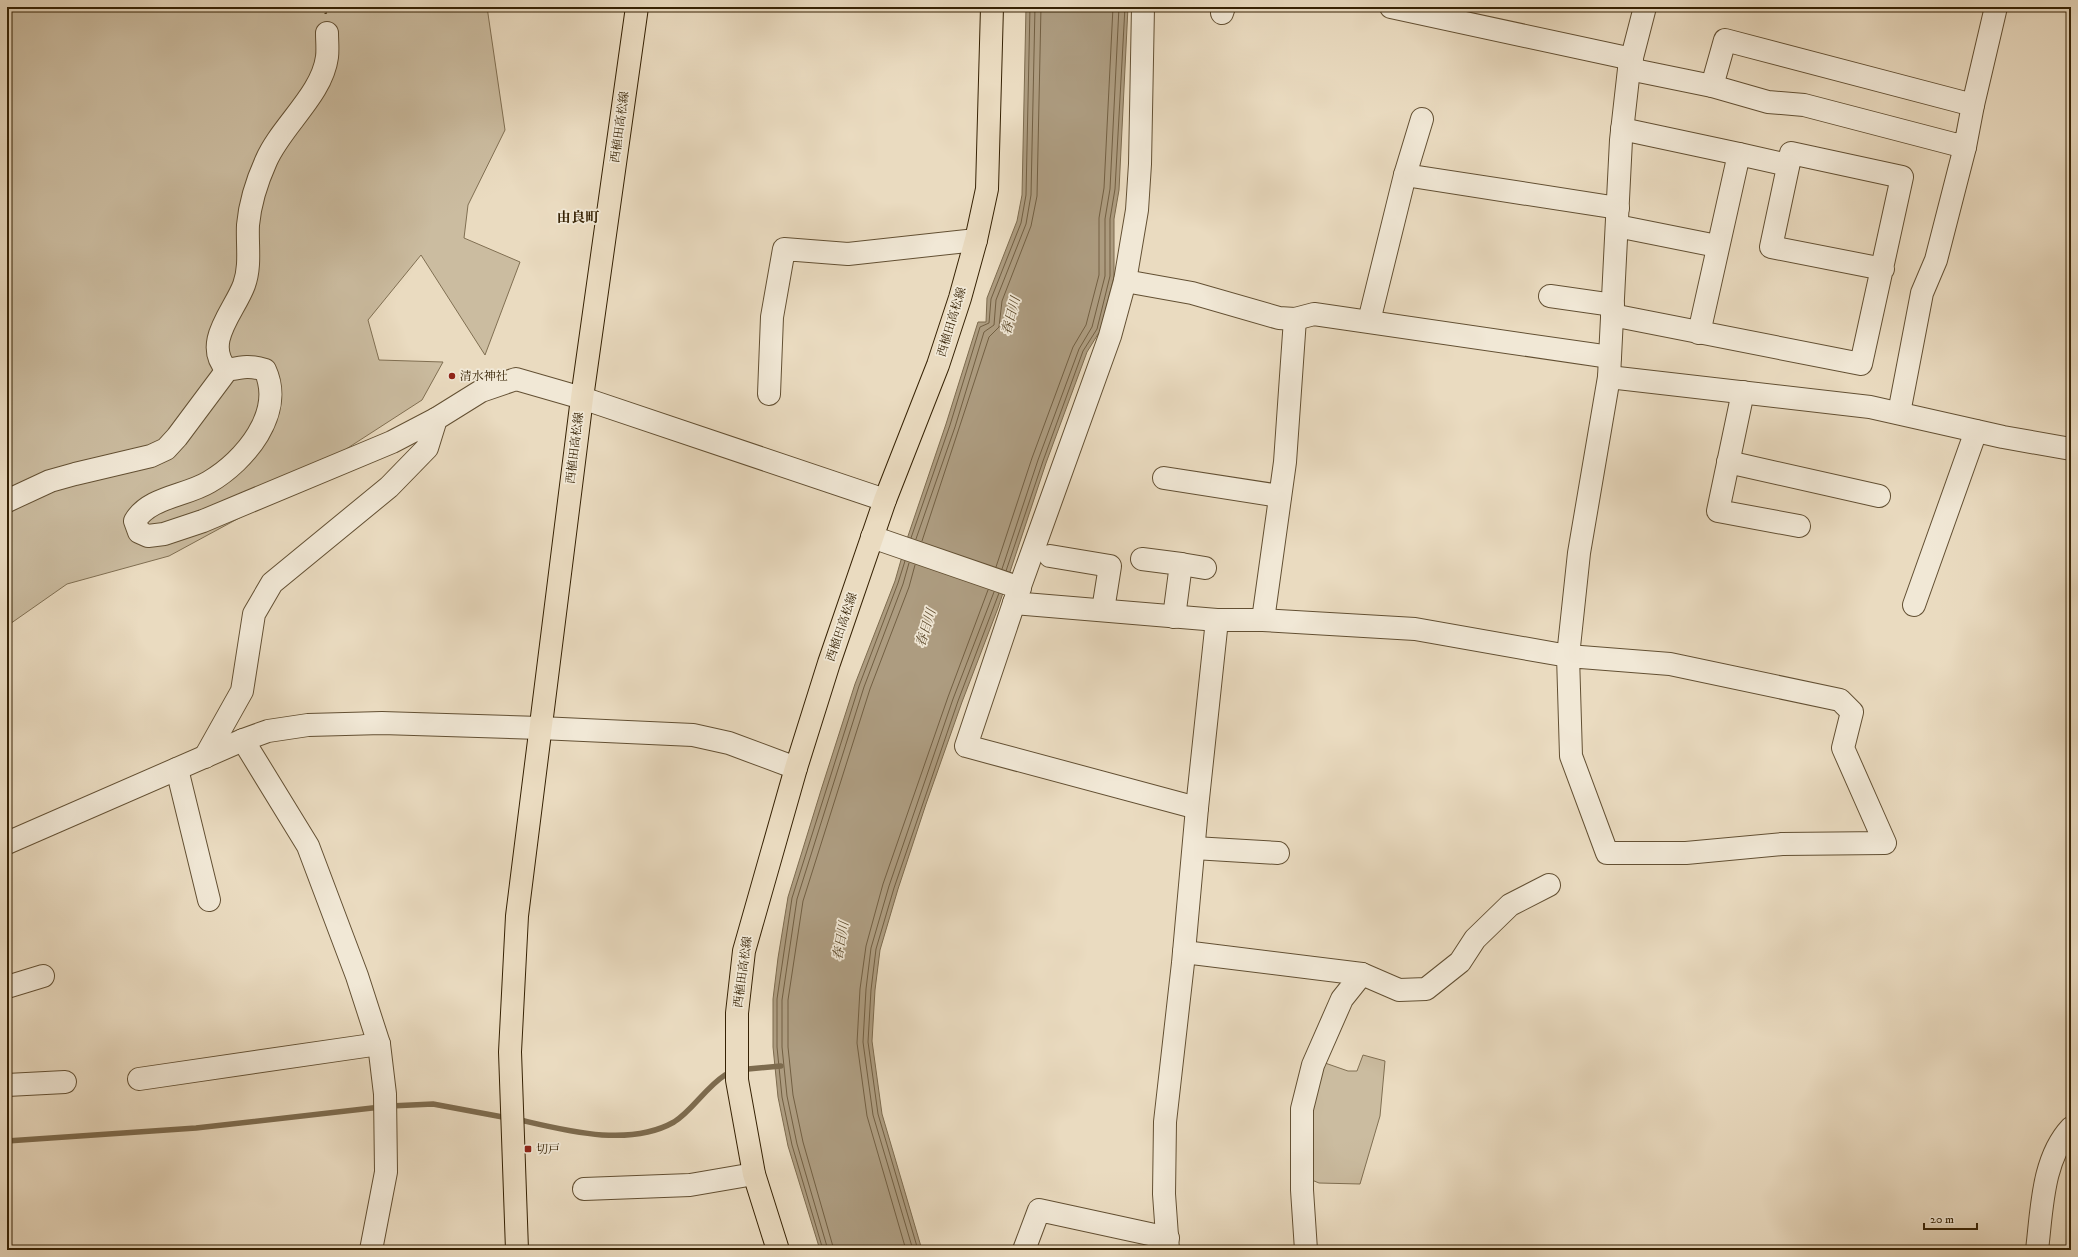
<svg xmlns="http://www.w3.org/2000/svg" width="2078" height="1257" font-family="'IM FELL DW Pica','Noto Serif JP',serif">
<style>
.green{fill:#cbbca0;stroke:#806f52}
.water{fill:#ad9c80;stroke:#7d6b4e}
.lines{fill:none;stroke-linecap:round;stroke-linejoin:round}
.shore{stroke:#725f42;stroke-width:1}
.stream{stroke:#7d6b4e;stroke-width:5.5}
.minor-casing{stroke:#635033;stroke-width:24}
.major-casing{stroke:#362204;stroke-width:24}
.path{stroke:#362204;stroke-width:2.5;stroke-dasharray:1 2;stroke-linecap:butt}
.minor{stroke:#f1e8d6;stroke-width:22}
.major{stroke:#eadbc0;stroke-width:22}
.poi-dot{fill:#8f2418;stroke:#f1e8d6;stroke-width:1.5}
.labels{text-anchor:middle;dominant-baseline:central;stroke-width:3.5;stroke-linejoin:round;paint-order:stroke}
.street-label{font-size:12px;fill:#362204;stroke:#f1e8d6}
.poi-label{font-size:12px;fill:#362204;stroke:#f1e8d6;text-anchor:start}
.water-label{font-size:13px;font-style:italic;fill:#604d2f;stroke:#f1e8d6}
.quarter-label{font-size:14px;font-weight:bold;fill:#362204;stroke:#f1e8d6}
</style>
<rect width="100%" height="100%" fill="#eadbc0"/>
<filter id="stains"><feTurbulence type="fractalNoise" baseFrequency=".005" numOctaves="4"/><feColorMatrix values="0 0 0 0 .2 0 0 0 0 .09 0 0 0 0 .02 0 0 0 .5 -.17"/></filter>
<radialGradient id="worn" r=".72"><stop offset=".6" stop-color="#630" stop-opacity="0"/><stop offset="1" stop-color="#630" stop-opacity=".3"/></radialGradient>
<g class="green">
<path d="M7 7H487L505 130 468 205 464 238 520 262 485 355 421 255 368 320 379 360 443 362 422 400 241 517 169 556 67 584 7 626Z"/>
<path d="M1363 1055 1385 1061 1380 1116 1360 1184 1319 1183 1307 1178 1306 1111 1325 1063 1348 1071H1357Z"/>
</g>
<path class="water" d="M1026 7H1128L1119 190 1114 219V277L1100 331 1087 352 1046 463 998 608 962 702 926 804 898 889 880 950 875 990 872 1041 882 1114 922 1250H820L788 1146 778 1097 773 1047V999L778 958 788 897 822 787 855 684 895 581 907 539 946 424 978 322H986L987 298 1017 221 1022 195Z"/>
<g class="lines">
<g class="shore">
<path d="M911 538 950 425 980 327 989 323 991 299 1021 223 1026 195 1030 7"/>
<path d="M916 539 955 427 984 332 994 325 996 300 1026 224 1031 195 1035 7"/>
<path d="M922 541 989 337 999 327 1002 301 1031 226 1037 196 1041 7"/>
<path d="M996 567 1032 458 1073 347 1086 325 1099 275V218L1104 188 1113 7"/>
<path d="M1002 569 1038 460 1079 349 1092 327 1105 276V219L1110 189 1119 7"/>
<path d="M1006 571 1043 461 1083 351 1097 329 1110 276V219L1115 189 1125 7"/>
<path d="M823 1250 792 1145 782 1097 777 1047V999L792 898 859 686 898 583 905 561"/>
<path d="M828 1250 797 1144 787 1096 782 1047V1000L797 899 864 687 903 584 909 563"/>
<path d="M834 1250 803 1142 793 1095 788 1047V1000L803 901 870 689 909 587 915 565"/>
<path d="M906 1250 867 1116 857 1043 860 989 866 946 883 884 948 697 988 590"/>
<path d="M913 1250 873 1115 863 1042 866 989 871 948 889 886 953 699 994 592"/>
<path d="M918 1250 878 1114 868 1042 871 990 876 949 894 888 958 701 999 593"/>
</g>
<g class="stream">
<path d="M748 1069 781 1066"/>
<path d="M390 1106 433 1104 508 1118"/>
<path d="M516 1119C564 1130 628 1148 674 1122 692 1111 705 1088 725 1075"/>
<path d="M7 1141 196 1128 381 1107"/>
</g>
<defs>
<g id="minor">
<path d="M1143 7 1140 164 1137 210 1125 281 1110 336 1014 603 1217 620H1263L1415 629 1568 656 1670 664 1840 700 1852 712 1843 748 1885 843 1782 844 1686 853H1607L1571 756 1568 656 1579 553 1609 377 1621 140 1629 69 1645 7"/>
<path d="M1391 7 1632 59"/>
<path d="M1222 13 1224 7"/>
<path d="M1629 69 1712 86 1768 102 1804 105 1965 147 1973 105 1996 7"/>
<path d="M1712 86 1725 40 1973 105"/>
<path d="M1622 129 1739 154"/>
<path d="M1405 175 1618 208"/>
<path d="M1617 226 1717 246"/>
<path d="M1125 281 1192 293 1279 318 1295 319 1314 314 1610 357"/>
<path d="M1550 296 1613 305"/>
<path d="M1612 315 1861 364 1902 177 1791 153 1771 247 1883 269"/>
<path d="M1369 321 1405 175 1422 119"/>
<path d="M1699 333 1739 154 1788 165"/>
<path d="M227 370C202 343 234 312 244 285 251 266 247 245 248 225 250 203 257 181 266 161 281 126 322 95 327 57 328 49 327 41 327 33"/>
<path d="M1609 377 1870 407 2003 437 2071 449"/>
<path d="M1743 392 1718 511 1799 526"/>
<path d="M769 394 772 317 784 249 848 254 976 240"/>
<path d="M1899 413 1922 293 1936 260 1965 147"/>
<path d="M1728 462 1879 496"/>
<path d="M1164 478 1280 496"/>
<path d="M7 501 50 481 75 474 151 456 166 449 177 437 227 370C242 367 250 365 265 370 285 413 245 461 209 482 186 496 149 497 135 521L139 532 148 536 164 534 203 521 392 442 436 419"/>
<path d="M872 537 1020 588"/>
<path d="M1050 556 1110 566 1103 610"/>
<path d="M1142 559 1181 564 1174 617"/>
<path d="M1181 564 1205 568"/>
<path d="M1014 603 966 746 1197 808"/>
<path d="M1914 605 1976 431"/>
<path d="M1263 620 1285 462 1295 319"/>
<path d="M243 740 308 846 357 976 379 1044 385 1094 386 1172 371 1250"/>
<path d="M205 757 242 691 254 614 272 583 389 487 427 448 436 419 481 391 516 379 582 398 885 500"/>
<path d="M177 769 209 900"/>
<path d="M7 843 243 740 268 731 308 725 382 723 540 728 693 735 729 743 796 768"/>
<path d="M1194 848 1278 853"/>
<path d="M1184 952 1362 974 1399 990 1426 989 1460 962 1475 939 1510 905 1549 885"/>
<path d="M7 987 43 976"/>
<path d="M139 1079 379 1044"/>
<path d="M7 1085 65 1082"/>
<path d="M584 1189 690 1185 754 1174"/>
<path d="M1024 1250 1039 1210 1168 1238"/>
<path d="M1168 1250 1164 1194 1165 1122 1183 963 1197 808 1217 620"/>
<path d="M1306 1250 1302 1190V1109L1313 1065 1342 999 1362 974"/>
<path d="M2037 1250C2042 1210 2042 1159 2071 1128"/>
</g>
<g id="major">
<path d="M517 1250 510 1052 517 916 582 398 637 7"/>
<path d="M778 1250 754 1174 737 1080V1013L744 951 796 768 829 663 885 500 938 365 960 298 976 240 987 189 992 7"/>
</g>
</defs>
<use href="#minor" class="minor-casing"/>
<use href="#major" class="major-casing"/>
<path class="path" d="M324 7 326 14"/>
<use href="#minor" class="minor"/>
<use href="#major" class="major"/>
</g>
<g class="poi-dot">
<circle cx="452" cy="376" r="4"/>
<rect x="524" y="1145" width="8" height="8" rx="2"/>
</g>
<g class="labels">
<g class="street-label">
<text transform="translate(620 127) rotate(-82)">西植田高松線</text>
<text transform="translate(952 322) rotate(-73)">西植田高松線</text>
<text transform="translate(575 448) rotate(-83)">西植田高松線</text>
<text transform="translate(842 627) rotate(-71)">西植田高松線</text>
<text transform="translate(743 972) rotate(-82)">西植田高松線</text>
</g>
<g class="poi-label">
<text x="460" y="376">清水神社</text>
<text x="536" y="1149">切戸</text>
</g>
<g class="water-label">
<text transform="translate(1011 316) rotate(-75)">春日川</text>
<text transform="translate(926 628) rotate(-73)">春日川</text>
<text transform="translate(841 941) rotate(-80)">春日川</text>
</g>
<g class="quarter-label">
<text x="578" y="218">由良町</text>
</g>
</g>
<rect width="2078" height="1257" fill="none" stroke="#eadbc0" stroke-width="24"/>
<rect x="8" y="8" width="2062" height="1241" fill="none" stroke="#362204" stroke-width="2"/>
<rect x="12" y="12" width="2054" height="1233" fill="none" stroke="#362204"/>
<path d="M1924 1223v6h53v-6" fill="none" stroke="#362204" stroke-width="2"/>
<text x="1930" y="1223" font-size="12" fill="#362204" stroke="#f1e8d6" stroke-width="3" paint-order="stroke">20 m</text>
<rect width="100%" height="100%" filter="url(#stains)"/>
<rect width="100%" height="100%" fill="url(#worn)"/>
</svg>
